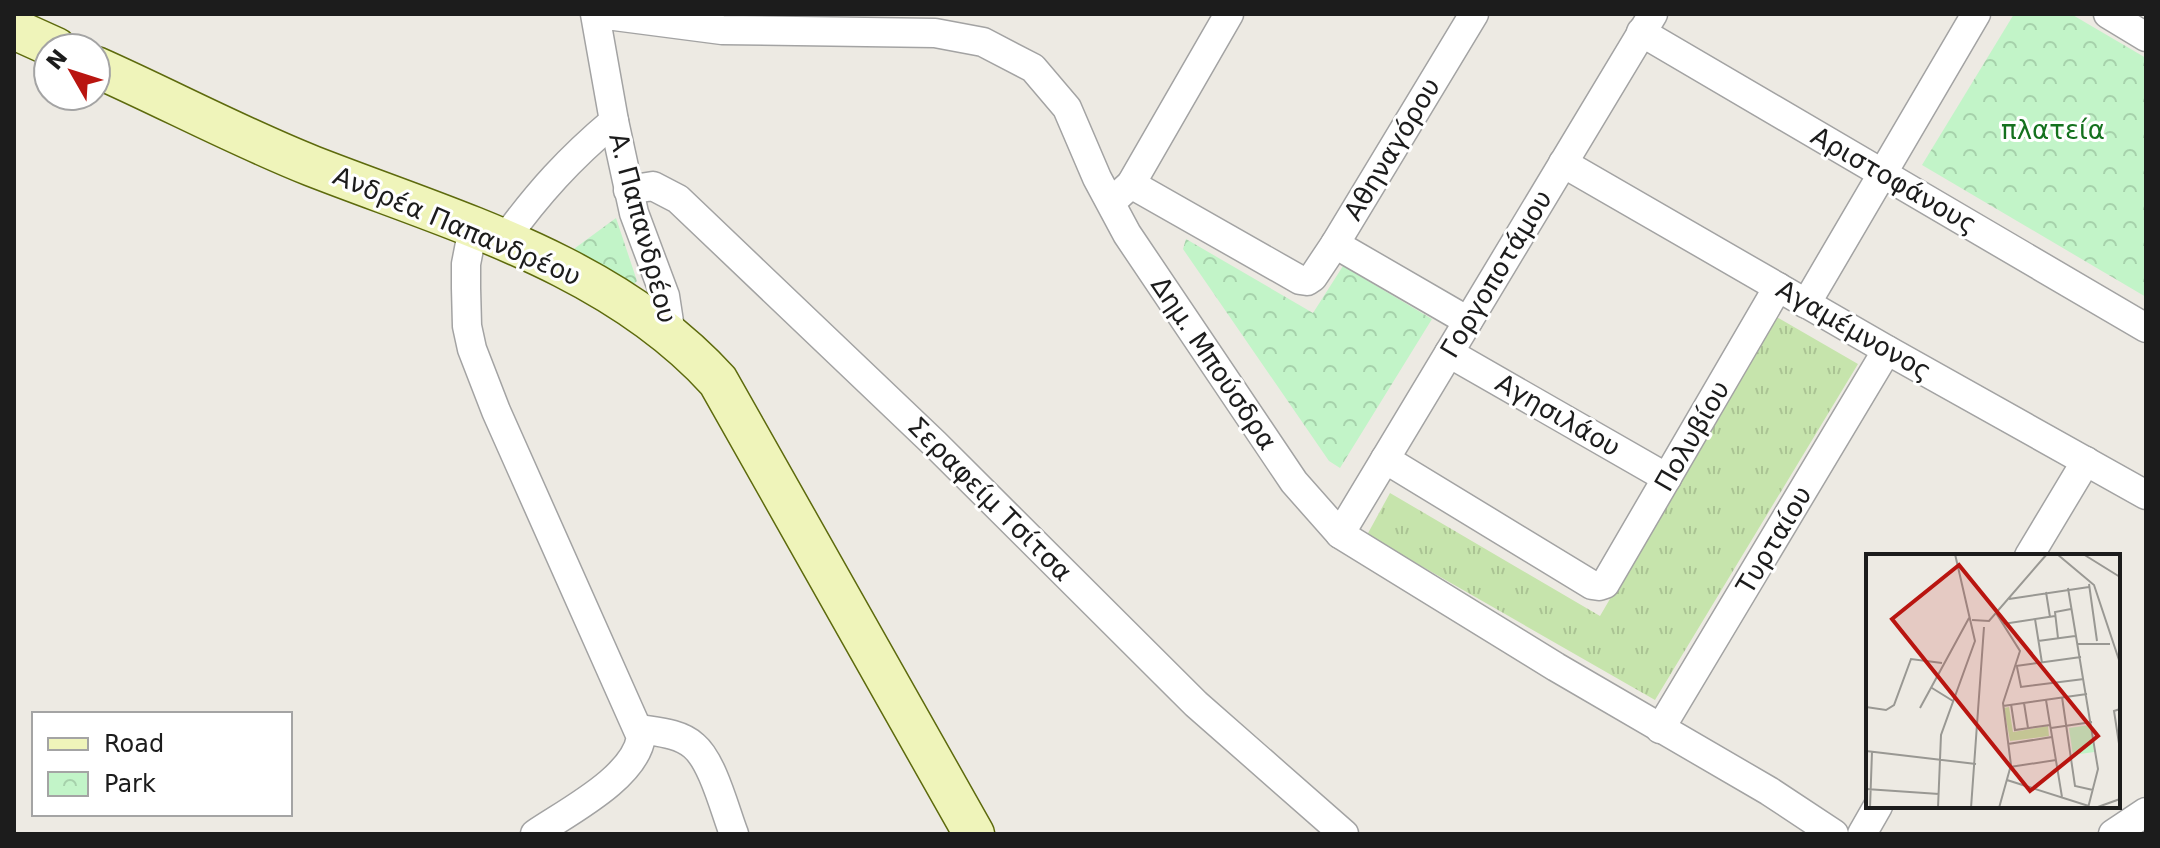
<svg xmlns="http://www.w3.org/2000/svg" width="2160" height="848" font-family="'DejaVu Sans',sans-serif">
<style>
.grass{fill:url(#grass-tufts)}
.park{fill:url(#park-crowns)}
.lines{fill:none;stroke-linecap:round;stroke-linejoin:round}
.minor-casing{stroke:#a3a3a3;stroke-width:31}
.secondary-casing{stroke:#5d6a0d;stroke-width:43}
.minor{stroke:#fff;stroke-width:28}
.secondary{stroke:#eff4ba;stroke-width:40}
.labels{text-anchor:middle;dominant-baseline:central;stroke-width:6;stroke-linejoin:round;paint-order:stroke}
.park-label{font-size:26px;fill:#14711e;stroke:#fff}
.street-label{font-size:26px;fill:#1c1c1c;stroke:#fff}
.inset-road{fill:none;stroke:#999893;stroke-width:2}
.view{fill:#b91510;fill-opacity:0.15;stroke:#b91510;stroke-width:4}
.inset-edge{fill:none;stroke:#1c1c1c;stroke-width:4}
</style>
<defs>
<pattern id="grass-tufts" width="24" height="20" patternUnits="userSpaceOnUse" patternTransform="scale(2)"><rect width="24" height="20" fill="#c6e4ac"/><path d="M3 7l-1-3M5 7V3M7 7l1-3M15 17l-1-3M17 17v-4M19 17l1-3" fill="none" stroke="#aac393"/></pattern>
<pattern id="park-crowns" width="20" height="18" patternUnits="userSpaceOnUse" patternTransform="scale(2)"><rect width="20" height="18" fill="#c2f4c8"/><path d="M2 6a3 3 0 1 1 6 0M12 15a3 3 0 1 1 6 0" fill="none" stroke="#a6d1ab"/></pattern>
</defs>
<rect width="100%" height="100%" fill="#edeae3"/>
<path class="grass" d="M1775 316 1858 364 1655 700 1367 535 1390 493 1600 616Z"/>
<g class="park">
<path d="M2014 14H2071L2146 58V297L1922 165Z"/>
<path d="M616 218 637 281 628 290 567 254Z"/>
<path d="M1186 239 1313 313 1343 266 1432 319 1340 468 1329 461 1183 249Z"/>
</g>
<g class="lines">
<defs>
<g id="minor">
<path d="M599 14 722 30 935 33 983 42 1033 68 1067 108 1097 178 1127 234 1294 482 1340 534 1556 667 1769 791 1834 834"/>
<path d="M2108 14 2146 37"/>
<path d="M1641 32 2146 328"/>
<path d="M614 121 634 213 665 296 671 335"/>
<path d="M1563 163 1887 350 2146 495"/>
<path d="M1131 184 1300 280 1307 281 1313 277 1335 244 1474 14"/>
<path d="M628 190 653 186 678 199 935 444 1196 704 1344 834"/>
<path d="M1119 195 1131 184 1229 14"/>
<path d="M473 228 466 264V288L467 326 472 349 496 411 641 737C635 778 567 812 535 834"/>
<path d="M504 240C539 192 569 159 614 121L595 14"/>
<path d="M1335 244 1468 321"/>
<path d="M1806 304 1976 14"/>
<path d="M1449 353 1667 478"/>
<path d="M1385 459 1592 585 1599 586 1605 584 1778 287"/>
<path d="M1340 534 1653 14"/>
<path d="M2029 556 2086 461"/>
<path d="M639 729C657 732 680 733 694 746 713 762 725 811 734 834"/>
<path d="M1660 729 1887 350"/>
<path d="M1862 834 1878 806"/>
<path d="M2113 834 2146 812"/>
</g>
<g id="secondary">
<path d="M14 29 56 48"/>
<path d="M96 67C168 99 239 137 312 166 453 221 613 265 718 381L974 834"/>
</g>
</defs>
<use href="#minor" class="minor-casing"/>
<use href="#secondary" class="secondary-casing"/>
<use href="#minor" class="minor"/>
<use href="#secondary" class="secondary"/>
</g>
<g class="labels">
<g class="park-label">
<text x="2053" y="130">πλατεία</text>
</g>
<g class="street-label">
<text transform="translate(1392 149) rotate(-59)">Αθηναγόρου</text>
<text transform="translate(1894 180) rotate(30)">Αριστοφάνους</text>
<text transform="translate(457 226) rotate(23)">Ανδρέα Παπανδρέου</text>
<text transform="translate(643 228) rotate(75)">Α. Παπανδρέου</text>
<text transform="translate(1496 274) rotate(-59)">Γοργοποτάμου</text>
<text transform="translate(1854 330) rotate(30)">Αγαμέμνονος</text>
<text transform="translate(1214 363) rotate(56)">Δημ. Μπούσδρα</text>
<text transform="translate(1558 415) rotate(30)">Αγησιλάου</text>
<text transform="translate(1692 436) rotate(-60)">Πολυβίου</text>
<text transform="translate(990 499) rotate(45)">Σεραφείμ Τσίτσα</text>
<text transform="translate(1774 540) rotate(-59)">Τυρταίου</text>
</g>
</g>
<g transform="translate(1866 554)">
<rect width="254" height="254" fill="#edeae3"/>
<path d="M143 153 147 178 182 172 183 182 144 187 138 154Z" fill="#c6e4ac"/>
<path d="M224 171 228 198 207 201 203 174Z" fill="#c2f4c8"/>
<path class="inset-road" d="M191 0 228 31 254 109M217 0 254 23M223 30 231 87M202 34 232 215 222 254M180 38 184 63M143 45 223 33M130 59 154 97 137 149 145 211 133 254M169 65 176 109M106 66 123 67 181 0M137 70 189 62M192 84 189 58 205 55M172 87 209 82M211 90H244M150 112 215 103M151 113 155 133 218 125M66 134 87 147M196 143 209 232 227 236M180 146 196 243M158 149 162 174M145 150 149 176 184 171M137 152 221 140M0 153 20 156 28 151 45 105 76 109M54 154 103 64M254 155 248 157 254 196M185 174 226 168M142 190 186 183M0 197 110 210M144 213 190 206M141 226 229 254M0 235 73 240M4 254 6 198M72 254 75 181 109 87 89 0M105 254 118 73M229 254 254 245"/>
<path class="view" d="M93 11 232 182 164 237 26 65Z"/>
<rect width="254" height="254" class="inset-edge"/>
</g>
<rect width="2160" height="848" fill="none" stroke="#1c1c1c" stroke-width="32"/>
<rect x="32" y="712" width="260" height="104" fill="#ffffff" stroke="#a4a4a4" stroke-width="2"/>
<rect x="48" y="738" width="40" height="12" fill="#eff4ba" stroke="#a4a4a4" stroke-width="2"/>
<text x="104" y="752" font-size="24" fill="#1c1c1c">Road</text>
<rect x="48" y="772" width="40" height="24" fill="url(#park-crowns)" stroke="#a4a4a4" stroke-width="2"/>
<text x="104" y="792" font-size="24" fill="#1c1c1c">Park</text>
<g transform="translate(72 72) rotate(309)"><circle r="38" fill="#ffffff" stroke="#a4a4a4" stroke-width="2"/>
<path d="M0-6L14 30L0 20L-14 30Z" fill="#b91510"/>
<text y="-12" font-size="22" font-weight="bold" text-anchor="middle" fill="#1c1c1c">N</text>
</g>
</svg>
